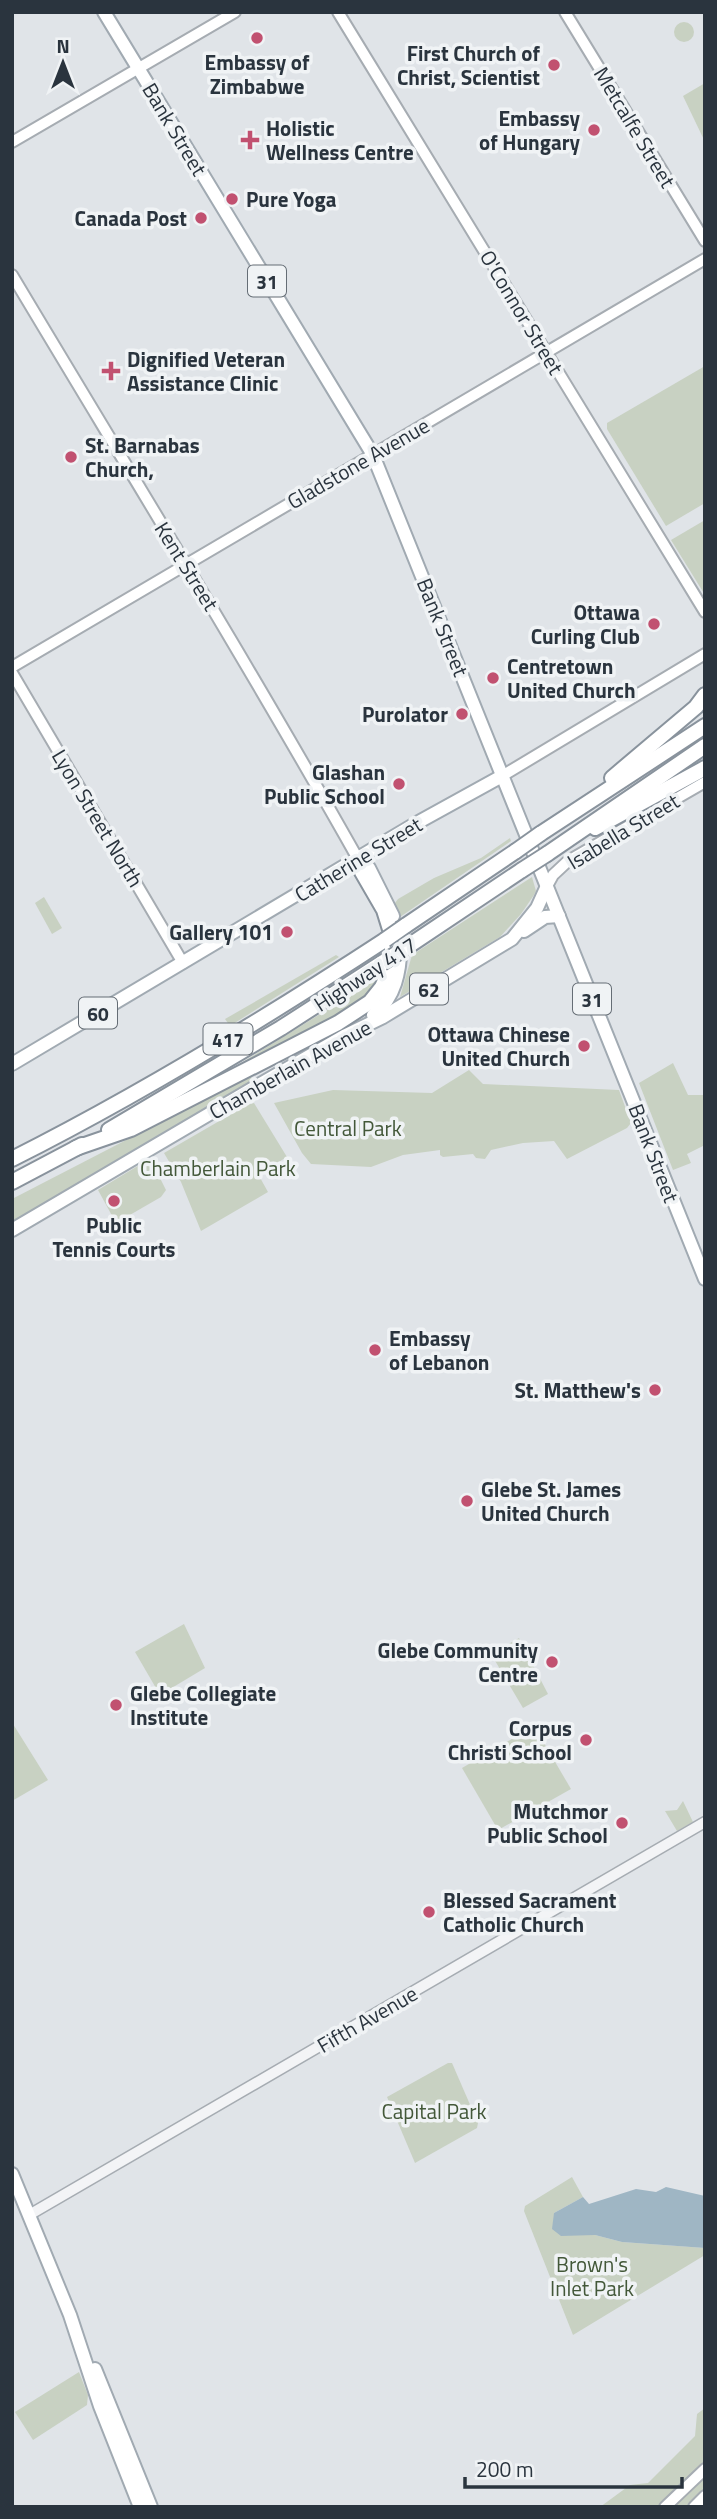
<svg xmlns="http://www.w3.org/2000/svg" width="717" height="2519" font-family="'Titillium Web',sans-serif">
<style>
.green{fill:#c8d1c2}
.water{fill:#9fb6c4}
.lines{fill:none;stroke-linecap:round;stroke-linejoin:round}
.tertiary-casing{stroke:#a6acb2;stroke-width:13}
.secondary-casing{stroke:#a6acb2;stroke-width:14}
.primary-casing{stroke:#a1aab2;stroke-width:16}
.motorway-casing{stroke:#89939d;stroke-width:18}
.tertiary{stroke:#f3f4f6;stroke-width:10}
.secondary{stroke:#fff;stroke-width:10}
.primary{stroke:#fff;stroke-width:12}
.motorway{stroke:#fff;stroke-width:14}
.motorway-bridge-casing{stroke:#89939d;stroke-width:18;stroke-linecap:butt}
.motorway-bridge{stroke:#fff;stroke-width:14}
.poi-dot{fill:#c15170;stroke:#f0f3f5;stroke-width:2.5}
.labels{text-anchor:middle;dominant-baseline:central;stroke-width:7;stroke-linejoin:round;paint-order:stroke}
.shield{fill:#f0f3f5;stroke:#656d75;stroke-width:2}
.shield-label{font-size:19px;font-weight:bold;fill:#2a343e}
.poi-label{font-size:21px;font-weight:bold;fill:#2a343e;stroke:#f0f3f5;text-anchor:end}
.street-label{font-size:21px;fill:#2a343e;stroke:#f0f3f5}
.park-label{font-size:21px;fill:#435839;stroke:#f0f3f5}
</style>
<rect width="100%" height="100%" fill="#e0e4e8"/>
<g class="green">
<circle cx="684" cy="32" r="10"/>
<path d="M705 83V142L683 96Z"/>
<path d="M705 366V503L666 526 607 429V423Z"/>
<path d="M705 520V595L671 540Z"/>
<path d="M510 838 511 841 400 917 395 903 398 899 434 878 481 858Z"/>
<path d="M532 877 536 891 534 895 521 914 500 937 400 997 412 955Z"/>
<path d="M44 897 62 928 52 934 35 903Z"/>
<path d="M336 955 339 957 230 1026 225 1019Z"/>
<path d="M380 977 374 989 354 1008 212 1081Z"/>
<path d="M673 1063 688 1095H705V1145L687 1154 691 1163 673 1170 639 1083Z"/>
<path d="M469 1070 483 1084 619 1090 631 1123 627 1128 567 1159 554 1141 523 1143 491 1150 485 1159 476 1158 473 1154 443 1157 440 1155V1150L403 1155 371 1167 311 1164 302 1153 274 1103 333 1090 432 1093Z"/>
<path d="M250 1076 254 1081 12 1222V1199Z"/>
<path d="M254 1103 287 1157 258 1174 268 1192 201 1231 181 1182 164 1153 247 1105Z"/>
<path d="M146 1161 153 1164 166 1190 161 1197 116 1223 98 1190Z"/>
<path d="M184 1624 205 1668 160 1695 135 1652Z"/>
<path d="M519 1638 548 1694 523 1708 491 1654Z"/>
<path d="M13 1724 48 1780 12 1801V1725Z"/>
<path d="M534 1726 571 1789 498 1830 462 1768Z"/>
<path d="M683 1801 693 1822 677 1831 665 1811 677 1810Z"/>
<path d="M448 2063H452L478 2123 477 2128 415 2163 387 2097Z"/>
<path d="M572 2177 583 2197 554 2213 567 2234 595 2235 622 2242 705 2248V2255L573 2335 524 2211 525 2206Z"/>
<path d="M79 2372 88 2395 87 2405 33 2440 15 2412Z"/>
<path d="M705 2408V2462L659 2507H600L630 2485 648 2483 695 2436 697 2414Z"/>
<path d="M705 2475V2490L688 2507H670Z"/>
</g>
<path class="water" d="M666 2187 705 2196V2248L622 2242 595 2235 561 2236 552 2229 554 2213 583 2197 589 2204 636 2189 656 2192Z"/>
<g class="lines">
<defs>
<path id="tertiary" d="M29 2215 705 1822"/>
<g id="secondary">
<path d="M338 12 705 612"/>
<path d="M565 12 705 241"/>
<path d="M12 142 235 12"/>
<path d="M12 275C128 469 247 662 358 859"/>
<path d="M12 667 705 259"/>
<path d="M12 673 183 963"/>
<path d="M502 776 705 654"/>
<path d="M547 886 553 875 568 861 705 782"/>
<path d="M665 2507 705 2469"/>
<path d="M694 2507 705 2496"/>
</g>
<g id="primary">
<path d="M104 12 373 455 705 1279"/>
<path d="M358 859 369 868 393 916"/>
<path d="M524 931 545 917 559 916"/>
<path d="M373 1015C395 999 401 970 400 944"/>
<path d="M12 1064 415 824 502 776"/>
<path d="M12 1230 257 1086 344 1036 383 1017 512 939 537 908 547 886"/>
<path d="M12 2174 70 2315 100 2406 140 2507"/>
<path d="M95 2369 151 2507"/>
</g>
<g id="motorway">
<path d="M612 778 696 707 705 695"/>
<path d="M595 828 705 768"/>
<path d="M540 834 705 726"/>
<path d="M547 854 705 746"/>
<path d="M405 926 516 851"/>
<path d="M407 947 522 870"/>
<path d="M109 1130 281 1028 382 963"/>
<path d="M76 1148 131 1129 338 1023 370 1002 382 987 390 970 393 939 384 910 362 872 358 859"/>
<path d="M12 1159C141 1094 264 1019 385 940"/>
<path d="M12 1182 82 1145"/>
</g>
</defs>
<use href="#tertiary" class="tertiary-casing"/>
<use href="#secondary" class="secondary-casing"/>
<use href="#primary" class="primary-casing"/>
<use href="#motorway" class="motorway-casing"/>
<use href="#tertiary" class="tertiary"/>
<use href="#secondary" class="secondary"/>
<use href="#primary" class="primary"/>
<use href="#motorway" class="motorway"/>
<defs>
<g id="motorway-bridge">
<path d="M516 851 540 834"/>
<path d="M522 870 547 854"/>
<path d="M385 940 405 926"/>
<path d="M382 963 407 947"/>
</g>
</defs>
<use href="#motorway-bridge" class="motorway-bridge-casing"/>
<use href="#motorway-bridge" class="motorway-bridge"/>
</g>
<g class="poi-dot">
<circle cx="257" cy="38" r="7"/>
<circle cx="554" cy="65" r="7"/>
<circle cx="594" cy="130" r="7"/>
<path d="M246.5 129.5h7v7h7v7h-7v7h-7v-7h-7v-7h7z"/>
<circle cx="232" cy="199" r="7"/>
<circle cx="201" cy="218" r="7"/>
<path d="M107.5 360.5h7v7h7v7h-7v7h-7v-7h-7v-7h7z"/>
<circle cx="71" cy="457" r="7"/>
<circle cx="654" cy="624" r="7"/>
<circle cx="493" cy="678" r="7"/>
<circle cx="462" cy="714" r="7"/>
<circle cx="399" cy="784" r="7"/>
<circle cx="287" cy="932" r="7"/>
<circle cx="584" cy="1046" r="7"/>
<circle cx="114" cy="1201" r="7"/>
<circle cx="375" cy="1350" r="7"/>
<circle cx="655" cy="1390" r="7"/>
<circle cx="467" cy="1501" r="7"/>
<circle cx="552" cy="1662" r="7"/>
<circle cx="116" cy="1705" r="7"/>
<circle cx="586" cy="1740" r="7"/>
<circle cx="622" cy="1823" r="7"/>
<circle cx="429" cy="1912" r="7"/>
</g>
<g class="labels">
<g class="shield">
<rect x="248" y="265.5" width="38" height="31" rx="5"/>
<rect x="410" y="973.5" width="38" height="31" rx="5"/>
<rect x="573" y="983.5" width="38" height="31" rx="5"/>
<rect x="79" y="997.5" width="38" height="31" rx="5"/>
<rect x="203.5" y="1023.5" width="49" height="31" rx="5"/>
</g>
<g class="shield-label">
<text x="267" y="281">31</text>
<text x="429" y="989">62</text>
<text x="592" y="999">31</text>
<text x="98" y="1013">60</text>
<text x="228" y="1039">417</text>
</g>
<g class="poi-label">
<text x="540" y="53">First Church of<tspan x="540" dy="24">Christ, Scientist</tspan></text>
<text x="257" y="62" text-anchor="middle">Embassy of<tspan x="257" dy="24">Zimbabwe</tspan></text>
<text x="580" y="118">Embassy<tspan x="580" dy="24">of Hungary</tspan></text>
<text x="266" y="128" text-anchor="start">Holistic<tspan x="266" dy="24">Wellness Centre</tspan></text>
<text x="246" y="199" text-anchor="start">Pure Yoga</text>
<text x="187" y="218">Canada Post</text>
<text x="127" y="359" text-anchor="start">Dignified Veteran<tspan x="127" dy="24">Assistance Clinic</tspan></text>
<text x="85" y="445" text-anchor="start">St. Barnabas<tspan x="85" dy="24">Church,</tspan></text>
<text x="640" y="612">Ottawa<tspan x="640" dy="24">Curling Club</tspan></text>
<text x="507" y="666" text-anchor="start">Centretown<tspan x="507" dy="24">United Church</tspan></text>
<text x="448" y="714">Purolator</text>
<text x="385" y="772">Glashan<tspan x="385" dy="24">Public School</tspan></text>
<text x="273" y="932">Gallery 101</text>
<text x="570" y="1034">Ottawa Chinese<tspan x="570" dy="24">United Church</tspan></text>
<text x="114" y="1225" text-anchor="middle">Public<tspan x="114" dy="24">Tennis Courts</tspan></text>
<text x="389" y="1338" text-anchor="start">Embassy<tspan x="389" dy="24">of Lebanon</tspan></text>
<text x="641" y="1390">St. Matthew's</text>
<text x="481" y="1489" text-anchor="start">Glebe St. James<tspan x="481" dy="24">United Church</tspan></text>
<text x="538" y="1650">Glebe Community<tspan x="538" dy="24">Centre</tspan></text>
<text x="130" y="1693" text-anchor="start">Glebe Collegiate<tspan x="130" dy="24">Institute</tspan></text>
<text x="572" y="1728">Corpus<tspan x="572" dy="24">Christi School</tspan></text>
<text x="608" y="1811">Mutchmor<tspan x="608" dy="24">Public School</tspan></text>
<text x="443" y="1900" text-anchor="start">Blessed Sacrament<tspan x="443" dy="24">Catholic Church</tspan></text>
</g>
<g class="street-label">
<text transform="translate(635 127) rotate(59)">Metcalfe Street</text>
<text transform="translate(175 129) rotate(59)">Bank Street</text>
<text transform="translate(522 312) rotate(59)">O'Connor Street</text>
<text transform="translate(358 463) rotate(-30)">Gladstone Avenue</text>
<text transform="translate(187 566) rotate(58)">Kent Street</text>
<text transform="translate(443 627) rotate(68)">Bank Street</text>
<text transform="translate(98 818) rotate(59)">Lyon Street North</text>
<text transform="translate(623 831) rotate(-31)">Isabella Street</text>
<text transform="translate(358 859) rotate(-31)">Catherine Street</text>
<text transform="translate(365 974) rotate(-33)">Highway 417</text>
<text transform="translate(290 1069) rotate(-29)">Chamberlain Avenue</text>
<text transform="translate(654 1153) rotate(69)">Bank Street</text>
<text transform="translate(367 2019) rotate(-30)">Fifth Avenue</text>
</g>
<g class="park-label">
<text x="348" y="1128">Central Park</text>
<text x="218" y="1168">Chamberlain Park</text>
<text x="434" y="2111">Capital Park</text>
<text x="592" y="2264">Brown's<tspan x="592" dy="24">Inlet Park</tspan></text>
</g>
</g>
<rect width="717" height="2519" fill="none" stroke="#2a343e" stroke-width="28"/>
<g transform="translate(63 63)" stroke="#f0f3f5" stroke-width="5" paint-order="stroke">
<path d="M0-5L12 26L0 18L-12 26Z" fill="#2a343e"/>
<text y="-10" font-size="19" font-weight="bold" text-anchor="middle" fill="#2a343e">N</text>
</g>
<path d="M465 2477v10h217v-10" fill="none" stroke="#2a343e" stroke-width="3.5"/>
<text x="476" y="2477" font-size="21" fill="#2a343e" stroke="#f0f3f5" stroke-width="5" paint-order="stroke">200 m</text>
</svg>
